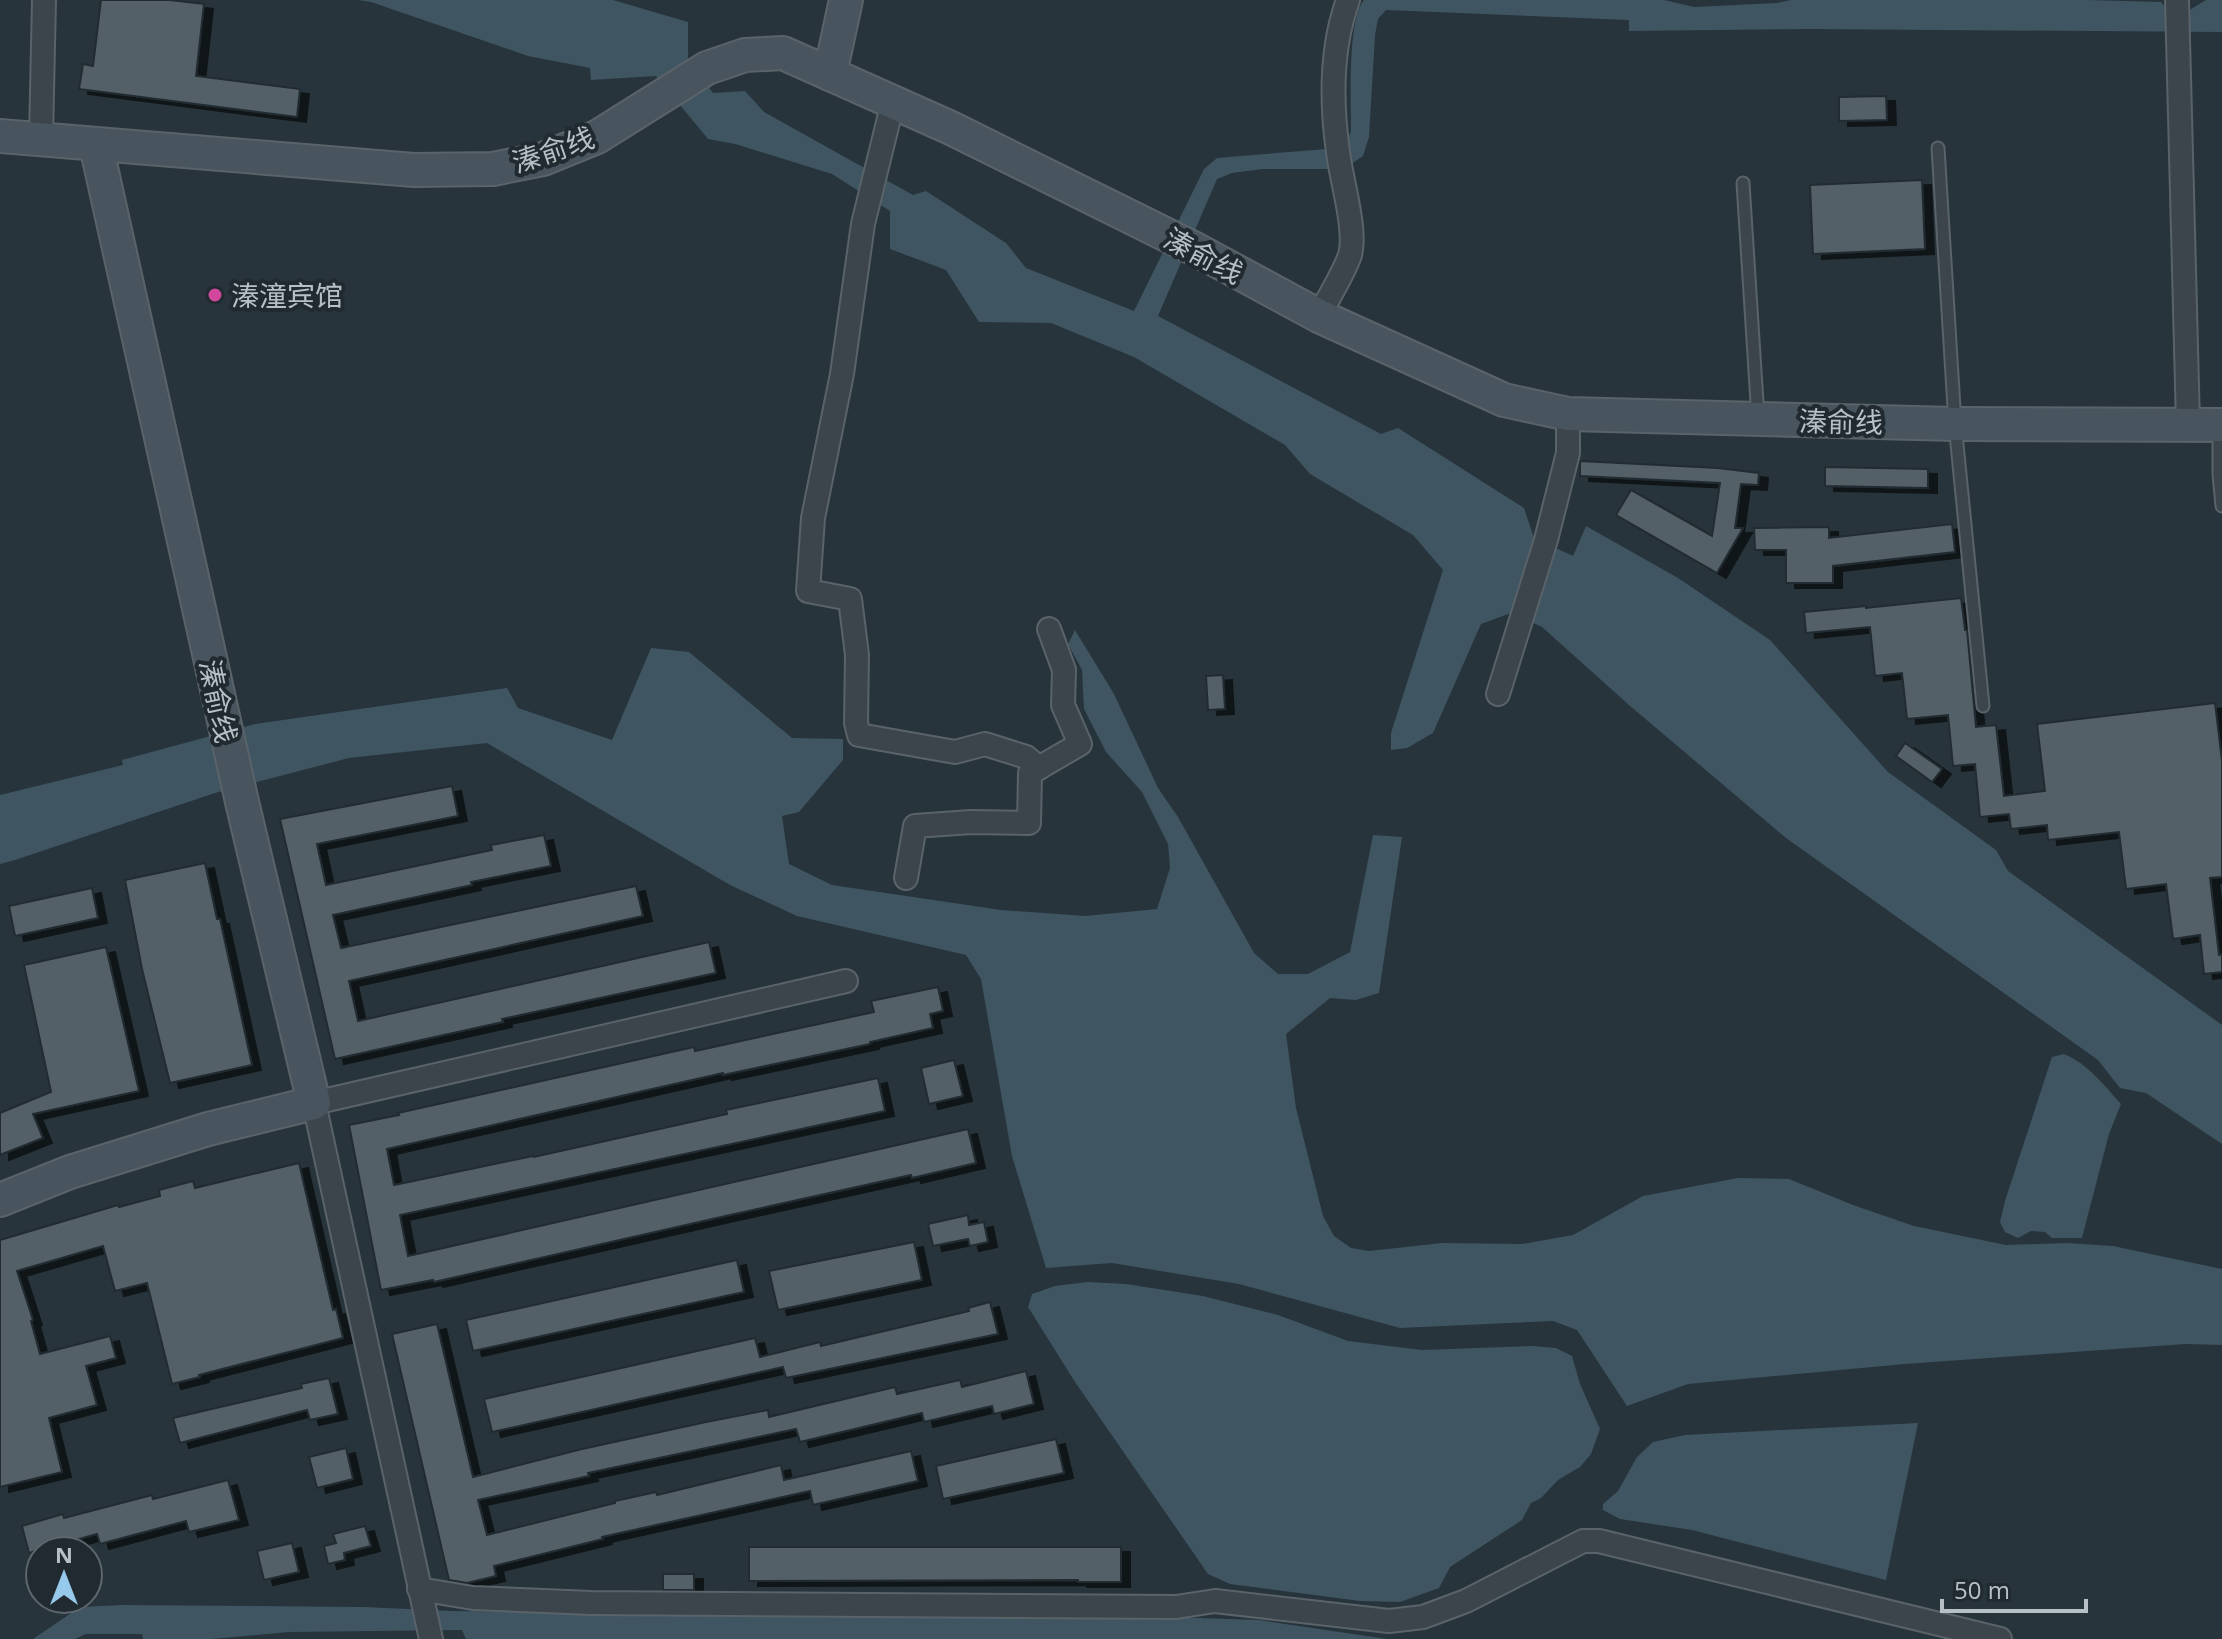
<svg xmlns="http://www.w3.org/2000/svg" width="2222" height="1639" font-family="'Open Sans','Noto Sans SC',sans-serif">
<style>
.water{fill:#3f5562}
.building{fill:#536168;stroke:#222c32;stroke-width:2;filter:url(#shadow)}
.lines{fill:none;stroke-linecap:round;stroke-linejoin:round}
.lane-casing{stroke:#596369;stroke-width:15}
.street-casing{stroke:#596369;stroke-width:26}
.secondary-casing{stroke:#596369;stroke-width:36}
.lane{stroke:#3b454b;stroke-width:11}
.street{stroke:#3b454b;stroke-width:22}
.secondary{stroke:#49555e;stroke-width:32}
.hotel-dot{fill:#d1479c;stroke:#202a30;stroke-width:3}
.labels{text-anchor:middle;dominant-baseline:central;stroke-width:8;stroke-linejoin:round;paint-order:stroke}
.street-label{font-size:28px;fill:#b6c0c6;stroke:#202a30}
.poi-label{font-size:28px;fill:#b6c0c6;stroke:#202a30;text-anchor:start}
</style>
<defs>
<filter id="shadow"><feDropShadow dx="9" dy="5" stdDeviation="0" flood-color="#0009"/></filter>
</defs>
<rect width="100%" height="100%" fill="#27343b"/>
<g class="water">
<path d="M358 0H613L688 22V59L713 93 745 91 764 112 913 195 926 191 1006 243 1026 268 1134 311 1204 169 1217 158 1326 149 1345 143 1351 132C1351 103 1347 20 1364 0H1664L1694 7 1777 3 1791 0H2087L2161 2 2168 11H2188L2206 0H2222V32L1810 29 1629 31V20L1386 10 1378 19 1375 35 1369 137 1363 156 1348 166 1328 169H1263L1232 173 1217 179 1158 316 1381 434 1398 428 1524 508 1534 538 1573 556 1586 526 1678 578 1770 640 1888 772 1996 850 2008 871 2222 1025V1144L2146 1093 2120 1088 2098 1060 1786 838 1629 705 1542 627 1511 613 1481 624 1433 733 1407 748 1391 750V733L1443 570 1413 535 1310 474 1285 445 1134 357 1051 323 979 322 946 270 890 249V211L832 174 735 144 708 139 656 76 591 80 590 68 528 56 371 2Z"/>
<path d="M1075 630 1114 694 1158 788 1178 817 1254 953 1278 974H1308L1350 952 1373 835 1402 837 1379 993 1356 1000 1330 998 1286 1034 1296 1108 1323 1216 1334 1236 1351 1248 1369 1251 1442 1243 1522 1244 1573 1235 1643 1196 1738 1178 1789 1179 1853 1205 1914 1226 2006 1245 2067 1243 2113 1246 2222 1269V1345L2185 1344 1905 1364 1688 1384 1627 1406 1577 1330 1553 1321 1400 1328 1239 1284 1112 1263 1046 1268 1012 1156 981 979 966 955 797 916 730 885 487 743 349 758 215 793 15 860 0 864V795L123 765 122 760 255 724 507 688 518 708 612 740 651 648 689 652 792 738 843 739V760L799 812 782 816 789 864 832 885 1001 910 1085 916 1157 909 1170 868 1168 844 1142 792 1106 752 1084 709 1082 670 1068 644Z"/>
<path d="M2064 1054C2088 1064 2104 1085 2121 1104L2109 1134 2082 1238H2052L2045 1232 2031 1231 2018 1238 2005 1232 2000 1222 2005 1201 2052 1057Z"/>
<path d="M1088 1282 1126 1284 1203 1296 1278 1315 1348 1341 1422 1350 1532 1346 1556 1348 1572 1356 1580 1384 1600 1429 1591 1454 1580 1467 1558 1480 1541 1498 1531 1503 1522 1520 1450 1567 1439 1588 1400 1602 1360 1601 1230 1584 1208 1574 1075 1382 1028 1307 1032 1294 1055 1286Z"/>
<path d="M1918 1423 1886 1580 1692 1530 1620 1519 1603 1510V1504L1618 1491 1637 1457 1653 1442 1685 1435Z"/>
<path d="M122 1605 363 1607 452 1611 1169 1617 1259 1620 1387 1639H466L462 1630 289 1632 212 1639H143L142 1634H86L75 1639H33L80 1607Z"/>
</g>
<g class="building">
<path d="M101 0H170L204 4 196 76 300 89 297 117 79 89 83 64 93 66Z"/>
<path d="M1886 96 1887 120 1839 121V97Z"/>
<path d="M1922 180 1925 249 1813 254 1810 185Z"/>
<path d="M1580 461 1718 468 1759 473 1758 485 1741 484 1735 528H1743L1717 573 1616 515 1631 490 1712 536 1720 483 1580 476Z"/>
<path d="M1825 467 1928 469V488L1825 486Z"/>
<path d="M1952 524 1955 552 1833 566V583H1786V550H1755L1754 528 1829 527V538Z"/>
<path d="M1961 598 1965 630H1967L1976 727 1996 725 2004 796 2045 791 2037 724 2215 703 2222 761V877L2210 878 2219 955 2222 954V972L2204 974 2200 935 2173 939 2166 884 2126 889 2119 832 2048 840 2047 825 2011 829 2009 814 1980 817 1975 764 1953 766 1948 715 1907 719 1902 673 1875 676 1870 627 1806 633 1804 612 1866 606V608Z"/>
<path d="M1223 675 1225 709 1208 710 1206 676Z"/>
<path d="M1905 743 1942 769 1932 782 1896 756Z"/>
<path d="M452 786 458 816 317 844 326 885 492 850 491 845 544 835 551 866 471 882 472 885 333 915 341 948 636 886 643 916 349 981 358 1021 709 942 716 973 502 1019 503 1022 335 1059 280 819Z"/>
<path d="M205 863 217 919H220L252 1065 170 1083 142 969 125 880Z"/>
<path d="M92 888 98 918 15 936 9 906Z"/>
<path d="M106 947 139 1091 33 1114 43 1138 0 1155V1113L51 1092 24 965Z"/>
<path d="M938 987 943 1011 930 1014 933 1028 870 1042V1044L723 1075V1073L387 1149 394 1185 533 1156 534 1157 727 1114 726 1110 878 1078 885 1111 400 1215 408 1256 968 1129 976 1163 912 1178 911 1175 730 1215 434 1282 433 1280 381 1290 349 1125 399 1115 398 1113 694 1047 695 1051 874 1012 871 1001Z"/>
<path d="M954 1060 963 1096 929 1104 921 1068Z"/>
<path d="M299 1163 333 1310 336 1309 343 1338 199 1375 200 1377 172 1384 147 1283 115 1291 103 1246 17 1271 33 1320 31 1321 40 1354 110 1336 116 1358 86 1366 97 1405 49 1418 62 1472 0 1487V1240L118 1205 119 1207 160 1196 159 1190 193 1181 195 1188Z"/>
<path d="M968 1215 969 1225 984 1222 988 1242 970 1246 968 1239 933 1246 928 1224Z"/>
<path d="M914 1242 922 1280 778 1310 769 1271Z"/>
<path d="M737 1260 744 1292 473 1351 466 1320Z"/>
<path d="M990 1302 998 1334 786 1378 783 1367 492 1432 484 1399 755 1338 760 1357 820 1342 821 1346 969 1311 968 1308Z"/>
<path d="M437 1324 473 1477 582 1449 706 1422 768 1410 769 1417 895 1387 897 1394 960 1380 962 1387 1026 1371 1034 1404 994 1414 992 1406 924 1422 922 1413 800 1442 796 1429 588 1473 589 1476 478 1500 487 1535 615 1503V1501L656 1492 657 1495 781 1465 784 1480 911 1451 918 1481 813 1505 810 1491 602 1537 603 1539 494 1566 496 1576 467 1583 449 1580 392 1334Z"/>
<path d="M329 1378 338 1414 310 1420 307 1410 180 1443 173 1418 302 1388 301 1384Z"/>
<path d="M1056 1439 1064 1473 943 1499 936 1466Z"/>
<path d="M346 1448 353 1479 317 1488 309 1457Z"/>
<path d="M228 1480 239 1520 189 1532 186 1521 100 1544 97 1534 29 1553 22 1526 63 1514 64 1518 152 1495 153 1499Z"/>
<path d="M365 1526 371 1546 344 1553 345 1560 328 1564 324 1546 336 1543 333 1534Z"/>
<path d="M292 1543 299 1572 264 1580 257 1551Z"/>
<path d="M749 1547H1121V1582H1078V1580L749 1581Z"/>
<rect x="663" y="1574" width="31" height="16"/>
</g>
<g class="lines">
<defs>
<g id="lane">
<path d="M1938 148 1955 424 1983 706"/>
<path d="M1743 183 1758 418"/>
<path d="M2219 427V474L2222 506"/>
</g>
<g id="street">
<path d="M2177 0 2188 424"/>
<path d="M893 102 863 224 842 374 813 518 808 591 850 599 857 655 856 723 859 735 955 752 985 744 1026 757 1039 768"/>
<path d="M41 138 44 0"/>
<path d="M1319 316C1328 298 1344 273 1350 255 1357 230 1341 179 1338 152 1331 102 1331 47 1348 0"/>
<path d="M1498 694 1546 540 1568 453V414"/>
<path d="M906 878 915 826 971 822 1029 823 1030 773 1080 744 1063 705 1064 670 1049 629"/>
<path d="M419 1589 473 1598 591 1603 1176 1607 1215 1601 1389 1621 1423 1617 1466 1601 1583 1541H1599L2000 1639"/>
<path d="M431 1639 314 1103 846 981"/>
</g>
<g id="secondary">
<path d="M830 74 846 0"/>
<path d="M0 136 414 170 493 169 543 159 597 137 707 68 745 55 783 53 951 128 1197 250 1319 316 1504 400 1568 414 1955 424 2222 425"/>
<path d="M0 1200 70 1172 208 1129 314 1103 242 802 96 145"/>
</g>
</defs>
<use href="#lane" class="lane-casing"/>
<use href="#street" class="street-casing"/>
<use href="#secondary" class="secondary-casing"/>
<use href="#lane" class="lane"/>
<use href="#street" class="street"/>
<use href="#secondary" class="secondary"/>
</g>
<circle class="hotel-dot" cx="215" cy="295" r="8"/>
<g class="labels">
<g class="street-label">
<text transform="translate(553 149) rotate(-19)">溱俞线</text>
<text transform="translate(1204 255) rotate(28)">溱俞线</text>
<text transform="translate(1841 421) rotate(1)">溱俞线</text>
<text transform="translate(219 701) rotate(78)">溱俞线</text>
</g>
<g class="poi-label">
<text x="231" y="295">溱潼宾馆</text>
</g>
</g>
<g transform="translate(64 1575)"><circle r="38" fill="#202a30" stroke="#5c666c" stroke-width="2"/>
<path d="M0-6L14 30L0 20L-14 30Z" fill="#97c9eb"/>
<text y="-12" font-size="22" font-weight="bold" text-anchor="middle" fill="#b6c0c6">N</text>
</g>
<path d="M1942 1599v12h144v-12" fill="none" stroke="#b6c0c6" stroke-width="4"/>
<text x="1954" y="1599" font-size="24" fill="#b6c0c6" stroke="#202a30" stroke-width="6" paint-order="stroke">50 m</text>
</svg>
